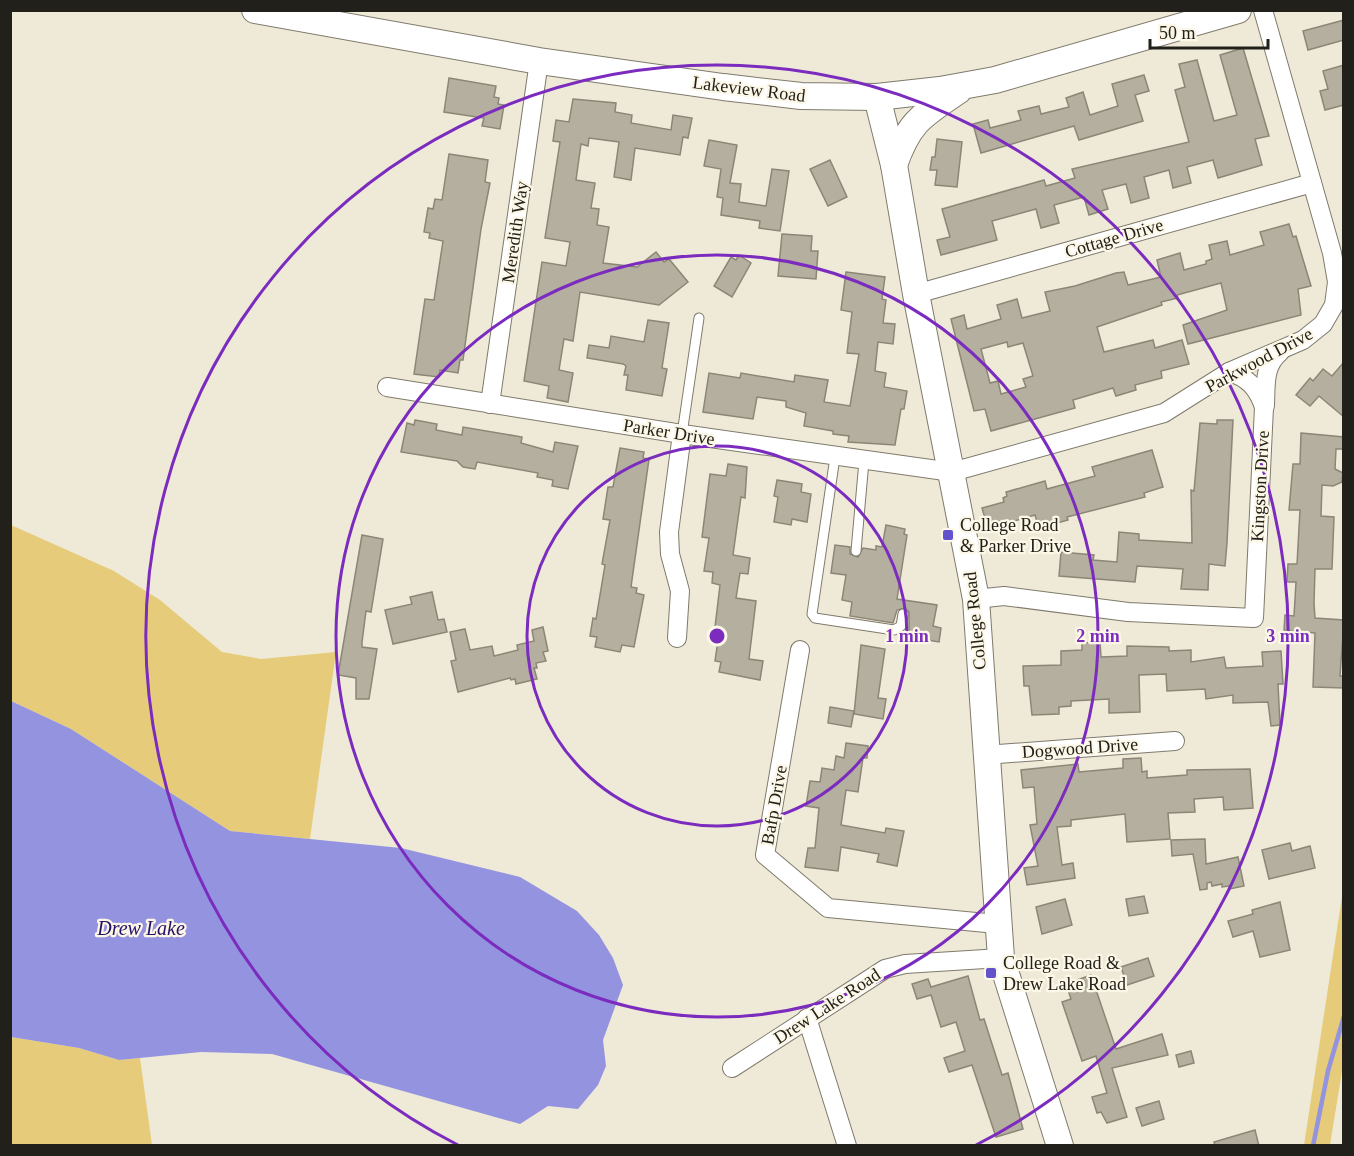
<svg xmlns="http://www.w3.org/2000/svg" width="1354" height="1156" font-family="Georgia,serif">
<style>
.green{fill:#e6cc7a}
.water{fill:#9493df}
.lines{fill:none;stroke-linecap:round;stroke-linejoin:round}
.stream{stroke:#9493df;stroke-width:4.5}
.building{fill:#b5af9f;stroke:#8b8676;stroke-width:1.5;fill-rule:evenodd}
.lane-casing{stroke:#7f7a6b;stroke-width:11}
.street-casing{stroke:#7f7a6b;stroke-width:20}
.secondary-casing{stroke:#7f7a6b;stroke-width:28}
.lane{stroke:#fff;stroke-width:9}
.street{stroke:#fff;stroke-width:18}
.secondary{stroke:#fff;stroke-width:26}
.ring{fill:none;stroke:#7b2cbf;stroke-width:3}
.poi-dot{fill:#6253cc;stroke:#fcf7e6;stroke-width:2}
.labels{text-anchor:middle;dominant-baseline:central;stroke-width:4.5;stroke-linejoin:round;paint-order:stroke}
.street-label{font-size:18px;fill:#22201a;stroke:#fcf7e6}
.poi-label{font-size:18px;fill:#22201a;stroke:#fcf7e6;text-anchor:start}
.water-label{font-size:20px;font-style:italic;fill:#261169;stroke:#fcf7e6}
.centre{fill:#7b2cbf;stroke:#fcf7e6;stroke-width:3}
.ring-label{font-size:18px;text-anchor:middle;font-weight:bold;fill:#7b2cbf;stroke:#fcf7e6;stroke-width:4.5;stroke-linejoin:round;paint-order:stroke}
</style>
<rect width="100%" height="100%" fill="#efead8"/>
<g class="green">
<path d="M11 525 114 571 160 600 222 652 261 659 336 652 310 839 230 831 71 729 11 701Z"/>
<path d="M1343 890V1065L1330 1145H1304Z"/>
<path d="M11 1037 79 1048 119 1060 140 1058 152 1145 11 1146Z"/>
</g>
<path class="water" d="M11 701 71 729 230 831 401 848 520 877 577 911 599 935 613 958 623 985 603 1040 606 1066 598 1085 578 1109 548 1106 520 1124 272 1054 201 1052 119 1060 79 1048 11 1037Z"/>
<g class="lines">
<path class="stream" d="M1313 1146 1328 1071 1344 1016"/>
</g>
<g class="building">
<path d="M1344 20V40L1308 50 1303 31Z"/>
<path d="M1243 48 1269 136 1255 139 1262 165 1218 178 1213 160 1187 167 1191 183 1173 188 1169 170 1144 177 1149 198 1131 203 1126 184 1102 190 1108 209 1089 215 1084 197 1054 205 1059 223 1041 228 1036 209 992 221 997 240 941 255 937 240 950 237 942 209 1044 180 1046 186 1075 178 1072 169 1189 142 1175 90 1185 87 1179 64 1197 60 1214 121 1237 115 1220 55Z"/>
<path d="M1344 65V105L1325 110 1320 91 1328 89 1323 71Z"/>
<path d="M1144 75 1149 91 1135 95 1143 121 1079 140 1074 126 981 153 973 124 988 120 990 128 1021 120 1018 111 1039 106 1041 114 1069 107 1066 98 1083 92 1090 115 1118 106 1112 84Z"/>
<path d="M449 78 496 86 494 97 499 98 498 104 504 105 500 129 482 126 484 118 444 112Z"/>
<path d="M573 99 616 103 615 112 632 115 631 123 671 130 673 115 692 118 688 138 683 137 680 155 635 148 631 180 614 177 619 142 589 138 588 146 581 144 576 180 595 183 591 208 599 209 597 225 609 227 603 263 637 267 656 252 664 262 669 259 688 282 659 305 580 292 573 341 564 339 559 370 573 373 568 402 547 398 549 386 524 381 542 262 566 266 570 242 545 238 560 142 553 141 556 120 569 122Z"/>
<path d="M937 139 962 142 957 187 935 185 937 170H930L932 157H935Z"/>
<path d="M709 140 737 145 730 183 741 184 739 202 766 206 772 169 789 171 780 231 759 228 760 221 721 215 723 198 717 197 721 169 704 166Z"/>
<path d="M449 154 488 160 485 182 490 183 481 229 463 360H460L458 373 440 370 439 377 414 374 425 299 434 300 443 241 429 238 430 233 424 232 428 208 433 209 435 199 442 200Z"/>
<path d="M830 160 847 197 828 206 810 169Z"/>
<path d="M1289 224 1293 237 1296 236 1311 286 1298 289 1301 315 1188 344 1183 325 1227 310 1221 283 1177 295 1178 298 1161 302 1162 305 1097 327 1104 352 1153 340 1155 348 1182 340 1189 364 1161 371 1162 378 1135 385 1136 390 1116 396 1113 388 1073 400 1075 408 991 431 985 409 974 411 951 319 964 315 967 329 1001 319 997 305 1017 299 1022 318 1050 311 1045 292 1075 286 1116 273 1124 272 1128 285 1161 277 1157 260 1180 253 1184 270 1206 264V261L1212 259 1209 245 1227 241 1230 255 1264 245 1260 232ZM1007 342 1008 347 1023 343 1033 376 1023 379 1026 387 1001 394 998 381 990 383 981 349Z"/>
<path d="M782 234 812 236 811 251H818L816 279 778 276Z"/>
<path d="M739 255 751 263 732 297 714 286 731 257 736 260Z"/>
<path d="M846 272 885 277 882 299 886 300 883 323 895 324 893 344 878 342 875 371 886 373 884 387 907 391 904 409H901L895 445 848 442 849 436 833 434V431L804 426 806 413 786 407V401L757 397 753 419 703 412 709 373 740 378 741 373 794 382 795 375 828 380 824 402 850 406 859 354 847 353 852 312 841 310Z"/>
<path d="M648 320 669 323 662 368 667 369 662 396 626 390 628 375H624L626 366 623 364 587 358 589 345 609 348 611 336 644 342Z"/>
<path d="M1344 362V417L1319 396 1310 406 1296 395 1310 378 1313 381 1323 369 1332 376Z"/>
<path d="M415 420 437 424 436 430 462 435 463 427 522 437 521 443 553 452 555 442 578 446 568 489 552 486 553 480 537 477 538 473 477 462 475 469 463 467 457 461 401 452 407 423 414 425Z"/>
<path d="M1217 420H1233L1227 543 1225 566 1209 564 1208 590 1181 589 1183 569 1137 566 1135 582 1059 576 1061 552 1094 555 1093 560 1117 562 1119 532 1139 534V540L1192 543 1191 490 1194 491 1200 423 1217 424Z"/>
<path d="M1301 433 1344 437V449H1336L1335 469 1343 473 1342 482 1333 486 1322 485 1321 516 1334 517 1332 569H1315L1314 603 1315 618 1344 620 1340 676H1344V688L1313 687 1315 633 1284 630 1285 615 1294 616 1296 582H1287L1288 564H1297L1300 510H1289L1293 464H1300Z"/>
<path d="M620 448 644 452 643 458 649 459 631 587 637 588 636 593 644 595 634 647 622 645 620 652 595 647 597 637 590 636 593 618 596 619 605 565 602 564 610 520 603 519 608 487H613Z"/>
<path d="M1152 450 1163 487 1144 493 1145 497 1067 517 1068 520 1039 528 1035 515 1001 525 1000 521 987 525 982 508 1004 502 1003 498 1007 496 1006 492 1045 481 1047 489 1095 476 1092 467Z"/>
<path d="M728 464 747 467 745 498 741 497 733 555 750 558 748 574 740 573 736 598 756 601 749 659 763 661 760 680 719 672 721 662 715 661 720 627H715L720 585 712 583 713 572 704 571 709 538 702 537 710 474 726 476Z"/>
<path d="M777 480 802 484 801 492 811 494 807 522 792 519 791 525 774 522 778 497 774 496Z"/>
<path d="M886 525 905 529 904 534 907 535 897 599 937 605 933 626 941 628 939 642 909 637V612L905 608 897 610 893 623 850 616 852 602 842 600 846 575 831 573 835 545 850 547V554L858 557 863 548 876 550V546L882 547Z"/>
<path d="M362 535 383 539 371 612 366 611 362 642V647L377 649 369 699H356V678L338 675Z"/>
<path d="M432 592 438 620 444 619 447 632 393 644 385 610 412 604 410 597Z"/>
<path d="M543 627 548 651 543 652 546 661 536 663 537 668H534L537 679 516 684 515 679 511 680 510 678 458 692 451 661 456 660 450 632 465 629 470 650 492 646 494 656 518 650 517 645 534 641 532 630Z"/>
<path d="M1100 642 1101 657 1127 656V646L1169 647V651L1191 650V662L1224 657 1226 668 1263 666 1262 652 1281 651 1283 684H1278L1280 725 1271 726 1268 702 1233 703V695L1206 699 1205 689 1167 691 1166 674 1139 675 1140 712 1109 713V699L1071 701V706L1059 707V714L1032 715 1029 686H1024L1023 666 1061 665V651L1082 650V643Z"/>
<path d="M861 645 885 649 878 698 886 699 883 719 854 714Z"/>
<path d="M830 707 854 711 851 727 828 723Z"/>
<path d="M846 743 868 746 867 758H863L858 792 846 790 841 825 885 833 886 828 904 831 897 866 877 862 879 854 841 847 838 871 805 867 808 848H815L819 808 806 806 810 781 820 782 822 768 834 770 836 756 844 758Z"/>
<path d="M1141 758 1142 772 1147 771V778L1187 775V770L1250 769 1253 808 1224 810 1223 797 1194 799 1195 812 1168 813 1170 839 1127 842 1125 814 1071 820V826L1057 827 1062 865 1073 863 1075 878 1027 885 1024 868 1038 866 1030 825 1037 824 1034 787 1023 788 1021 770 1078 764 1079 772 1123 768V759Z"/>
<path d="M1205 839 1206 864 1238 857 1244 886 1230 889 1229 886 1222 887V884L1212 886 1211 882 1207 883V889L1200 890 1193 854 1172 856 1171 840Z"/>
<path d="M1290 843 1292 851 1310 846 1315 868 1269 879 1262 850Z"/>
<path d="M1144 896 1148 913 1129 916 1126 899Z"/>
<path d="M1065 899 1072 925 1042 934 1036 907Z"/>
<path d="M1280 902 1290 950 1260 957 1253 931 1233 937 1228 921 1253 914 1252 910Z"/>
<path d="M1148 958 1154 976 1127 985 1121 967Z"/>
<path d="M1091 975 1116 1049 1162 1034 1168 1055 1112 1068 1127 1117 1107 1123 1101 1112 1097 1113 1092 1097 1107 1093 1096 1056 1082 1061 1062 1002 1071 999 1066 984Z"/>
<path d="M968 976 980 1020 984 1019 1002 1075 1008 1073 1023 1129 996 1137 972 1065 949 1072 944 1058 965 1051 956 1022 941 1027 931 995 917 999 912 984 928 979 931 987Z"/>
<path d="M1191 1051 1194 1063 1179 1067 1176 1055Z"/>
<path d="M1159 1101 1164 1119 1142 1126 1136 1108Z"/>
<path d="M1255 1130 1259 1146H1215L1214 1142Z"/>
</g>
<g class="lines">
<defs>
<g id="lane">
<path d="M682 434 699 318"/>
<path d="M835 457 812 614 815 618 894 630 901 626 903 614"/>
<path d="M856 551 864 461"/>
</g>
<g id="street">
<path d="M916 294 1312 183"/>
<path d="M387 387 682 434 952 472 1164 413 1229 372 1303 340 1323 324 1334 305 1337 282 1332 253 1263 10"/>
<path d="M490 404 539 61"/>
<path d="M1265 406C1266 386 1263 366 1280 352"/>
<path d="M976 599 1004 596 1128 612 1254 618 1264 407C1258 389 1248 377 1229 372"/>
<path d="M677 638 680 591 670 554 669 532 682 434"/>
<path d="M800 650 765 855 828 908 997 924"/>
<path d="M985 755 1175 741"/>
<path d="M807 1018 847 1146"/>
<path d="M732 1068 885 969 905 964 1001 958"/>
</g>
<g id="secondary">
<path d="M255 10 539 61 723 87 801 96 877 97 940 90 995 80 1238 10"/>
<path d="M877 97 894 165 916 294 976 599 1001 958 1060 1146"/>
<path d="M894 165C909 122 921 116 958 91"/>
</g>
</defs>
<use href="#lane" class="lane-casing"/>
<use href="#street" class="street-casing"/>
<use href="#secondary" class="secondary-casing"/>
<use href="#lane" class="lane"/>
<use href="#street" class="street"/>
<use href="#secondary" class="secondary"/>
</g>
<g class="ring">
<circle cx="717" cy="636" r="190"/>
<circle cx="717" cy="636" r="381"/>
<path d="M458 1145A571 571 0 1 1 976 1145"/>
</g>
<g class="poi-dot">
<rect x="942" y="529" width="12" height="12" rx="3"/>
<rect x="985" y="967" width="12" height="12" rx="3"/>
</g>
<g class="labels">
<g class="street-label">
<text transform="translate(749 89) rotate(7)">Lakeview Road</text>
<text transform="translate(515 232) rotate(-82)">Meredith Way</text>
<text transform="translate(1114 238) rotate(-16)">Cottage Drive</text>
<text transform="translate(1259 360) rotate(-28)">Parkwood Drive</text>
<text transform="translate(669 432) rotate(9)">Parker Drive</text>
<text transform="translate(1260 486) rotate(-87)">Kingston Drive</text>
<text transform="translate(975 621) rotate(-96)">College Road</text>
<text transform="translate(1080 748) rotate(-4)">Dogwood Drive</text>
<text transform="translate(774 805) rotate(-80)">Bafp Drive</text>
<text transform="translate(827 1006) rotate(-33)">Drew Lake Road</text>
</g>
<g class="poi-label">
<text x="960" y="525">College Road<tspan x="960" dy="21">&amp; Parker Drive</tspan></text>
<text x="1003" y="963">College Road &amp;<tspan x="1003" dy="21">Drew Lake Road</tspan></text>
</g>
<g class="water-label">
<text x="141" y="928">Drew Lake</text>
</g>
</g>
<circle cx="717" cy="636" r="9" class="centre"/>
<g class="ring-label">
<text x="907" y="642">1 min</text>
<text x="1098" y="642">2 min</text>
<text x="1288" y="642">3 min</text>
</g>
<rect width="1354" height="1156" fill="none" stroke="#22201a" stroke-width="24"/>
<path d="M1150 39v9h118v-9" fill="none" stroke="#22201a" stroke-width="3"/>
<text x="1159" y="39" font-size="18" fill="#22201a" stroke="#fcf7e6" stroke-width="4.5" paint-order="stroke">50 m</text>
</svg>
